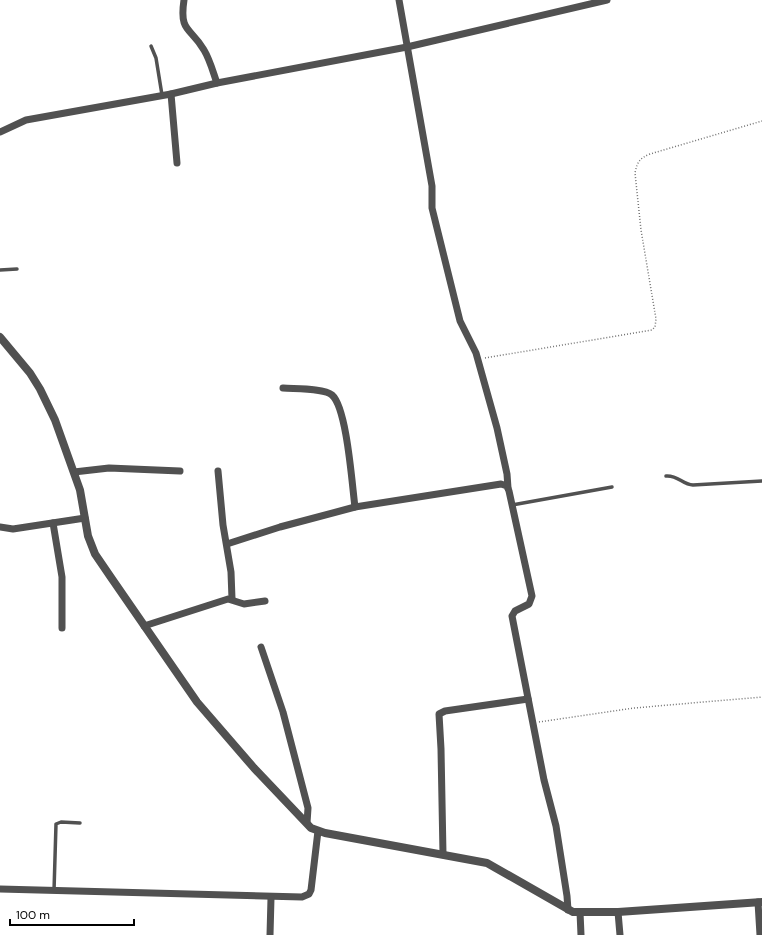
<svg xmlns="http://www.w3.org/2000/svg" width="762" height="935" font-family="'DM Sans',sans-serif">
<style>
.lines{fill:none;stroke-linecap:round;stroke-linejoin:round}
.path{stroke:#737373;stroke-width:1.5;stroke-dasharray:1 2;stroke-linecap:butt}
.service{stroke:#515151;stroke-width:3.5}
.minor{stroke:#515151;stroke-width:7}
.tertiary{stroke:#515151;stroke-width:8}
</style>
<rect width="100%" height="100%" fill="#fff"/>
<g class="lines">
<g class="path">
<path d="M485 358 652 330 655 327 656 319 641 230 635 173C637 162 640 158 650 154L762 121"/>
<path d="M539 722 634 708 762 697"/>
</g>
<g class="service">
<path d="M151 46 156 58 162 95"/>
<path d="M0 270 17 269"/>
<path d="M666 476C678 475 682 484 693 485L762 481"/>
<path d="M512 505 612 487"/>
<path d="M54 891 56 824 61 822 80 823"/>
</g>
<g class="minor">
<path d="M184 0C179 33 191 27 204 50 210 60 213 72 217 83"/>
<path d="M399 0 432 186V208L460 321 476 353 497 428 507 474 508 488"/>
<path d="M171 94 177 163"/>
<path d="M0 132 26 120 171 94 217 83 407 47 607 0"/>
<path d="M283 388C295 389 324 388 332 395 347 408 352 485 355 507"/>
<path d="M218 471 223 525 231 572 232 599"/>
<path d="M74 472 109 468 180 471"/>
<path d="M53 523 62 577V628"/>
<path d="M0 527 13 529 85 518"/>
<path d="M227 544 280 527 355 507 501 484 507 486 509 491 532 596 529 604 515 611 512 616 544 780 556 826 567 896 568 910"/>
<path d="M144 626 228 599 244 604 265 601"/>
<path d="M261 647 283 712 308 808 307 823"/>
<path d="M443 854 441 749 439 714 445 711 528 699"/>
<path d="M0 889 302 897 309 894 311 890 318 831"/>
<path d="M758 902 760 935"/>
<path d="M580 912 581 935"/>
<path d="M618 912 620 935"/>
<path d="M270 935 271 898"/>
</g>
<path class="tertiary" d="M0 337 30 373 40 389 55 420 80 490 88 536 95 554 110 576 197 702 254 768 311 828 325 833 487 863 573 912H618L762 902"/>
</g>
<path d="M10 919v6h124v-6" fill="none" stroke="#000000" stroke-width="2"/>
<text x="16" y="919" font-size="12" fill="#000000" stroke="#ffffff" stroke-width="3" paint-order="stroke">100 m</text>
</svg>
